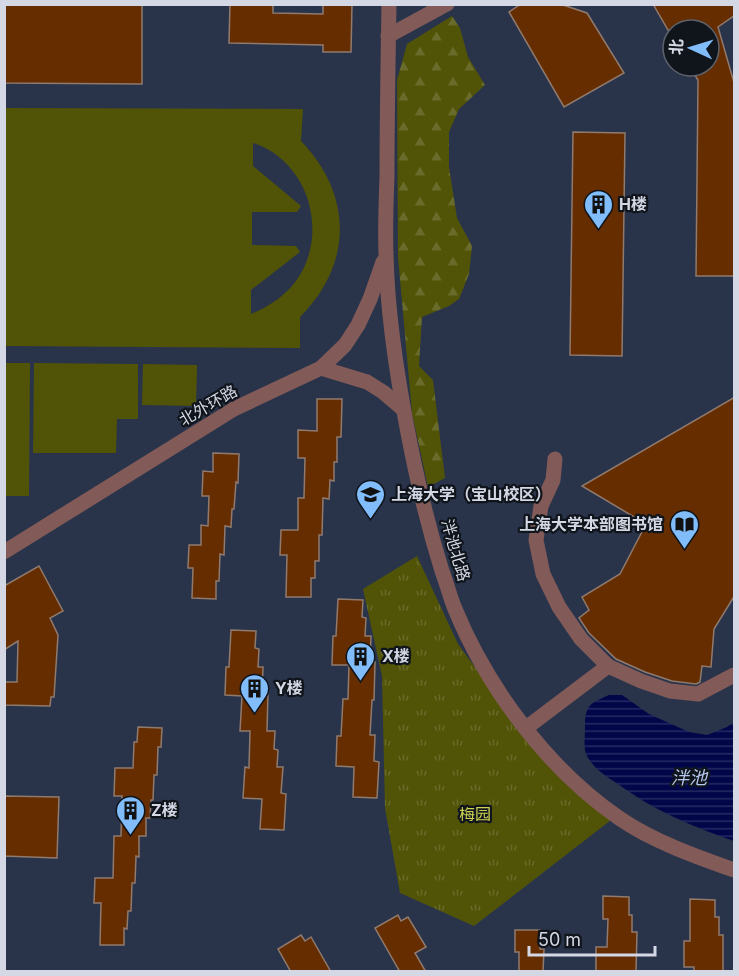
<svg xmlns="http://www.w3.org/2000/svg" width="739" height="976" font-family="Inter,'Noto Sans SC',sans-serif">
<style>
.built{fill:#29344b;fill-rule:evenodd}
.forest{fill:url(#forest-firs)}
.park{fill:url(#park-tufts)}
.pitch{fill:#515306;fill-rule:evenodd}
.water{fill:url(#water-rules)}
.building{fill:#652d00;stroke:#907a6d;stroke-width:1.5}
.lines{fill:none;stroke-linecap:round;stroke-linejoin:round}
.minor{stroke:#825a57;stroke-width:15}
.labels{text-anchor:middle;dominant-baseline:central;stroke-width:4.5;stroke-linejoin:round;paint-order:stroke}
.poi-label{font-size:16px;font-weight:bold;fill:#d3d8e4;stroke:#10141b;text-anchor:start}
.street-label{font-size:16px;fill:#d3d8e4;stroke:#10141b}
.park-label{font-size:16px;fill:#cdd252;stroke:#10141b}
.water-label{font-size:18px;font-style:italic;fill:#b4c7ef;stroke:#10141b}
</style>
<defs>
<pattern id="forest-firs" width="22" height="20" patternUnits="userSpaceOnUse" patternTransform="scale(1.5)"><rect width="22" height="20" fill="#515306"/><path d="M5 1l3.5 6h-7zM16 11l3.5 6h-7z" fill="#696b2a"/></pattern>
<pattern id="park-tufts" width="24" height="20" patternUnits="userSpaceOnUse" patternTransform="scale(1.5)"><rect width="24" height="20" fill="#515306"/><path d="M3 7l-1-3M5 7V3M7 7l1-3M15 17l-1-3M17 17v-4M19 17l1-3" fill="none" stroke="#696b2a"/></pattern>
<pattern id="water-rules" width="6" height="5" patternUnits="userSpaceOnUse" patternTransform="scale(1.5)"><rect width="6" height="5" fill="#010649"/><path d="M0 2.5h6" fill="none" stroke="#252a63"/></pattern>
</defs>
<rect width="100%" height="100%" fill="#222b3c"/>
<path class="built" d="M5 5H734V971H5ZM673 30H709V66H673Z"/>
<path class="forest" d="M452 16 460 28 468 57 485 85 459 109 449 132V167L457 218 472 246 469 274 459 299 449 306 422 317 419 366 433 380 445 478 428 487 412 413 398 257 397 80 407 44Z"/>
<path class="park" d="M417 556 458 644 541 757 611 820 474 926 400 893 385 808 382 676 363 589Z"/>
<g class="pitch">
<path d="M5 108 303 109 301 141C353 195 353 264 300 317V348L5 346ZM253 143C309 161 330 234 296 281 284 297 268 307 251 314V290L300 252 296 246 252 245V212H297L301 206 253 166Z"/>
<path d="M5 363H30L29 496H5Z"/>
<path d="M34 363 138 364V419H117L116 453H33Z"/>
<path d="M143 364 197 365 196 406 142 405Z"/>
</g>
<path class="water" d="M609 695H622L649 714 689 732 707 735 727 727 734 722V841C691 826 655 811 618 784 607 777 593 768 587 756 583 749 585 736 585 728 585 705 589 704 609 695Z"/>
<g class="building">
<path d="M4 4H142V84L4 83Z"/>
<path d="M230 4H273V13L323 14V4H352L351 52H323V45L229 43Z"/>
<path d="M521 4H560L587 13 624 73 564 107 509 12Z"/>
<path d="M653 4H735V15L718 27 735 86V276H696L698 80 689 66H709V30H668Z"/>
<path d="M573 132 625 133 622 356 570 355Z"/>
<path d="M735 397V595L714 629 711 667 702 666 700 682 696 684 672 681 645 672 616 659 589 633 579 618 589 610 582 597 620 574 646 524 582 486Z"/>
<path d="M317 399H342L341 437H337V462H334V481L330 480 329 499 323 498 322 535H319V561H315V578H311V597H286L287 555H280L281 530H298V498H304L305 458H298V430L317 431Z"/>
<path d="M213 453 239 454 238 483 236 482 234 509H232L231 527 225 526 224 555 220 554 219 581H216V599L192 598 193 568H188L189 545H201V525L208 526 209 496H202L203 471 213 472Z"/>
<path d="M39 566 63 611 50 618 58 635 54 697H51L50 706 4 705V682H17L18 641 4 650V586Z"/>
<path d="M338 599 363 600 362 617 366 618 365 636H371L370 662H375L374 700H372L370 735H375L374 761 379 762 377 798 353 797 354 767 336 766 337 736H341L343 699H348L349 665H332L333 636H336Z"/>
<path d="M231 630 256 631 255 648 259 649 258 667H263L262 693H268L267 731H275L274 749 278 750 277 767H283L281 793 286 794 284 830 260 829 262 799 243 798 245 767 249 768 250 731H240L242 696 225 695 226 667H229Z"/>
<path d="M138 727 162 728 161 747H158L157 775H154L153 800H151L150 818H146V836H139V857L136 856 135 883H132L131 911H128L127 929 124 928V945H100L101 903H94L95 878H113L114 836H121L122 796H114L115 768H133L134 742H137Z"/>
<path d="M4 796 59 797 57 858 4 856Z"/>
<path d="M603 896 629 897V915H632V932H637L636 972H596V947H607L608 919H603Z"/>
<path d="M690 899 715 900V917H719V935H723V972H694V967H684V941H690Z"/>
<path d="M398 915 401 921 408 917 426 947 415 953 426 972H400L375 928Z"/>
<path d="M515 930H540V949H544L543 972H519V952H515Z"/>
<path d="M301 935 305 941 311 937 331 972H291L278 949Z"/>
</g>
<g class="lines">
<g class="minor">
<path d="M389 4C388 62 387 119 387 177 386 202 385 227 386 253 387 311 397 376 408 433 417 480 428 526 442 571 447 584 450 597 455 609 488 689 548 769 619 818 652 841 697 857 734 870"/>
<path d="M388 36 447 4"/>
<path d="M321 368 367 382 383 392 403 409"/>
<path d="M555 459 553 480 541 506 536 540 543 574 559 607 581 639 608 666 641 681 670 691 698 694 734 675"/>
<path d="M4 552 234 409 321 368 345 345 358 325 370 299 383 262"/>
<path d="M526 728 608 666"/>
</g>
</g>
<defs>
<symbol id="building-pin" viewBox="-11 -11 22 30"><path d="M0 17L-7.5 6A9.5 9.5 0 1 1 7.5 6Z" fill="#80bdfa" stroke="#10141b"/><path d="M-4-6H4V6H1V3H-1V6H-4ZM-2.5-4.3h1.7v1.8h-1.7ZM.8-4.3h1.7v1.8H.8ZM-2.5-1h1.7V.8h-1.7ZM.8-1h1.7V.8H.8Z" fill="#111"/></symbol>
<symbol id="university-pin" viewBox="-11 -11 22 30"><path d="M0 17L-7.5 6A9.5 9.5 0 1 1 7.5 6Z" fill="#80bdfa" stroke="#10141b"/><path d="M0-5L7-2L0 1L-7-2ZM-4 1L0 2.5L4 1V4Q0 6-4 4Z" fill="#111"/></symbol>
<symbol id="library-pin" viewBox="-11 -11 22 30"><path d="M0 17L-7.5 6A9.5 9.5 0 1 1 7.5 6Z" fill="#80bdfa" stroke="#10141b"/><path d="M-6-4Q-3-5.5-.7-3.5V5Q-3 3-6 4ZM6-4Q3-5.5 .7-3.5V5Q3 3 6 4Z" fill="#111"/></symbol>
</defs>
<g fill-rule="evenodd">
<use href="#building-pin" x="582" y="188" width="33" height="45"/>
<use href="#university-pin" x="354" y="478" width="33" height="45"/>
<use href="#library-pin" x="668" y="508" width="33" height="45"/>
<use href="#building-pin" x="344" y="640" width="33" height="45"/>
<use href="#building-pin" x="238" y="672" width="33" height="45"/>
<use href="#building-pin" x="114" y="794" width="33" height="45"/>
</g>
<g class="labels">
<g class="poi-label">
<text x="619" y="204">H楼</text>
<text x="391" y="494">上海大学（宝山校区）</text>
<text x="663" y="524" text-anchor="end">上海大学本部图书馆</text>
<text x="382" y="656">X楼</text>
<text x="275" y="688">Y楼</text>
<text x="151" y="810">Z楼</text>
</g>
<g class="street-label">
<text transform="translate(208 405) rotate(-30)">北外环路</text>
<text transform="translate(456 550) rotate(74)">泮池北路</text>
</g>
<g class="park-label">
<text x="475" y="814">梅园</text>
</g>
<g class="water-label">
<text x="689" y="777">泮池</text>
</g>
</g>
<rect width="739" height="976" fill="none" stroke="#d3d8e4" stroke-width="12"/>
<g transform="translate(691 48) rotate(274)"><circle r="28" fill="#10141b" stroke="#5e626b" stroke-width="1.5"/>
<path d="M0-4.5L10 22L0 15L-10 22Z" fill="#80bdfa"/>
<text y="-9" font-size="16" font-weight="bold" text-anchor="middle" fill="#d3d8e4">北</text>
</g>
<path d="M529 946v9h126v-9" fill="none" stroke="#d3d8e4" stroke-width="3"/>
<text x="538" y="946" font-size="18" fill="#d3d8e4" stroke="#10141b" stroke-width="4.5" paint-order="stroke">50 m</text>
</svg>
